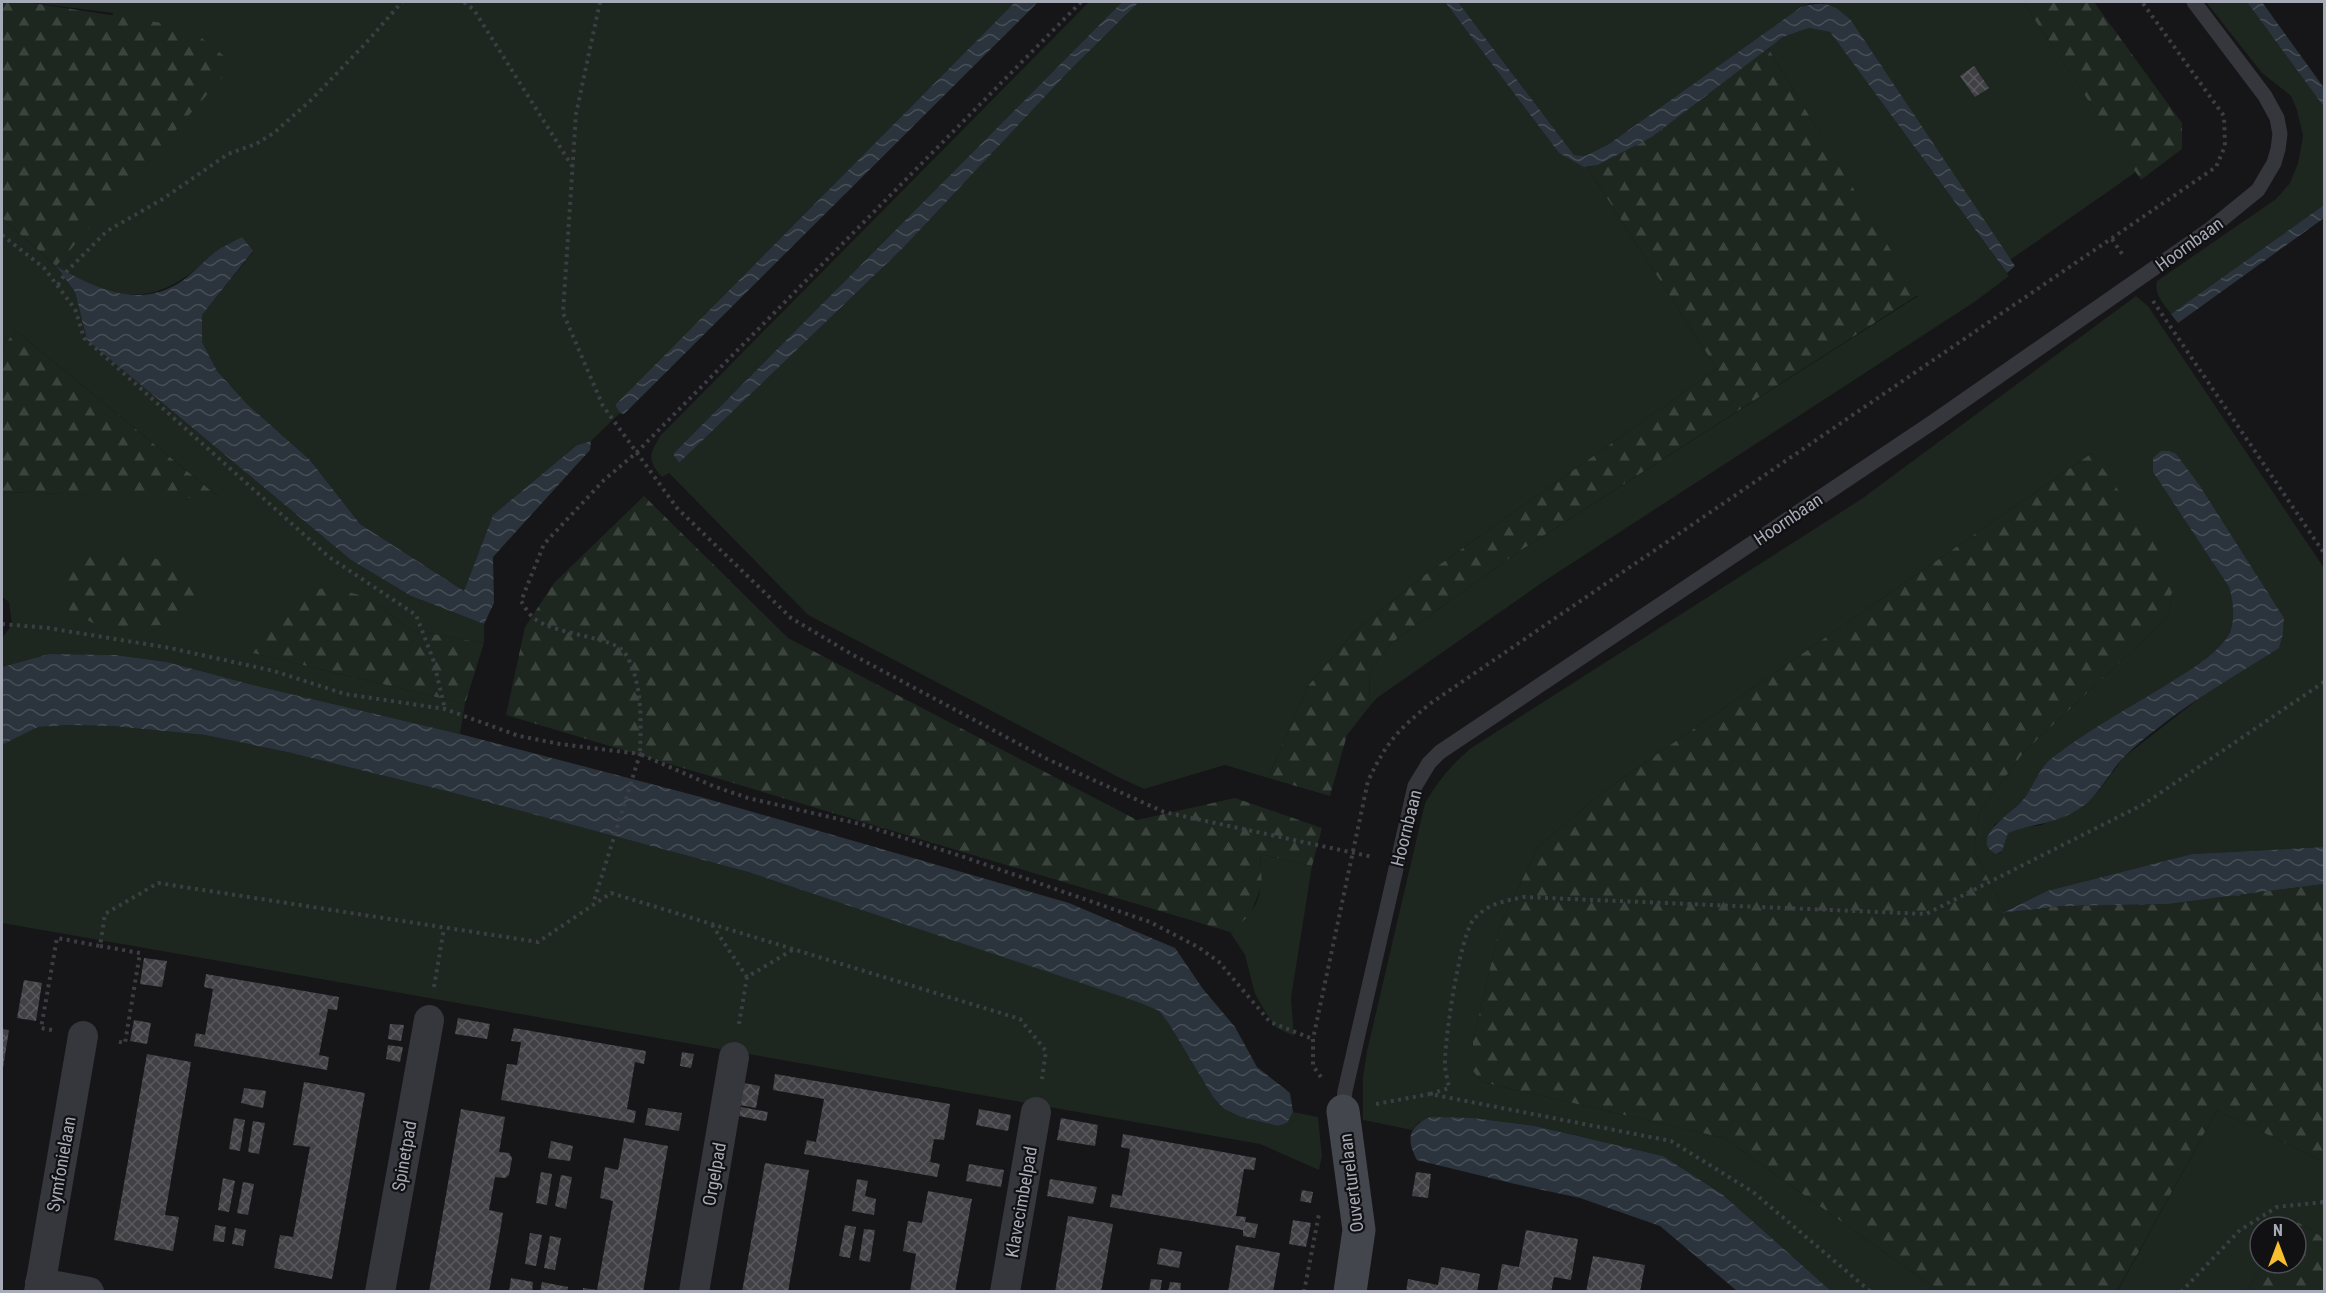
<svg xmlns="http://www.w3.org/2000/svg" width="2326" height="1293" font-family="'Roboto Condensed',sans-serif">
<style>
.green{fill:#1d261f;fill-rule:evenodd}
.forest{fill:url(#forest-firs)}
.water{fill:url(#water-waves)}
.building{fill:url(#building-cross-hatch)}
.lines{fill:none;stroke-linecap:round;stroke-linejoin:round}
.path{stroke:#3c3e44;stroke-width:4;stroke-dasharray:3 4.5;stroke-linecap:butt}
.lane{stroke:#36373d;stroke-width:15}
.street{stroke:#36373d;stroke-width:30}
.secondary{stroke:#44464d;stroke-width:33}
.labels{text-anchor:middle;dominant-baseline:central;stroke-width:4.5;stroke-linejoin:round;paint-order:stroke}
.street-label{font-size:18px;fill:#a7abb8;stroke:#111013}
</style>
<defs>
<pattern id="forest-firs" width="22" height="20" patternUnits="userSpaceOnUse" patternTransform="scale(1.5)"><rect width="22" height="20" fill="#1d261f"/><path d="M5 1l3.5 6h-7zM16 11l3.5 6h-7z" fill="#3b433d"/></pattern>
<pattern id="water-waves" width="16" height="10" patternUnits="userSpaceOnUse" patternTransform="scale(1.5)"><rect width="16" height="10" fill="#2b343c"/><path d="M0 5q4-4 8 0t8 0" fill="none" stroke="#474f56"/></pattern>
<pattern id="building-cross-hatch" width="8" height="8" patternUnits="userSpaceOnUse" patternTransform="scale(1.5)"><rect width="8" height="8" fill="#404045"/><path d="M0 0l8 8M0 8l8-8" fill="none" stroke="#59595e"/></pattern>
</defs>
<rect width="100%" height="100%" fill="#161518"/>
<g class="green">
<path d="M26 2H1015L615 405 620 413 591 441 577 445 493 515 464 591 360 524 310 460 247 404 217 371 202 342V315L253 252 222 248C181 282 155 307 98 288 84 283 71 274 57 268L75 292 87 340 351 560 411 596 484 624V643L411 630 366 597 253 653 465 704 460 734 257 686 167 662 116 655 49 654 2 667V638L12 625 9 602 2 597V492L220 498 16 331 2 347V218L56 266 113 13Z"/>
<path d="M1089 2H1122L673 454 679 463 904 247 1071 69 1139 2H1445L1559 153 1587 167 1717 369 1422 577 1353 633 1308 686 1268 778 1225 765 1144 789 1116 776 808 615 669 473 662 477C647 460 649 455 660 436Z"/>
<path d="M1458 2H1814L1801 7 1609 144 1585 156 1574 155Z"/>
<path d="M1822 2H2023L2136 172 2010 260 1851 20Z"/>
<path d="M2206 2H2247L2324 107V205L2171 314C2164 304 2153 294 2157 281L2276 199 2290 183 2298 163 2303 136 2297 110 2291 96 2262 73Z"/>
<path d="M1809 28 1830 32 2009 276 1976 301 1543 582 1377 698 1369 707 1370 670 1391 643 1518 552 1918 296 1768 48 1783 37Z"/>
<path d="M2136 296 2148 306 2324 568V847L2192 854 2047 891 2005 911 1974 851 1979 812 2024 752 2168 617 2172 592 2092 453 1604 791 1538 847 1500 925 1473 1041V1071L1482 1082 1724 1138 1939 1291H1831L1722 1194 1663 1156 1535 1126 1473 1118 1419 1122 1412 1130 1363 1120V1077L1367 1051 1425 803C1438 781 1451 765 1471 748L1860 500ZM2153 472 2200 486 2284 618 2283 633 2124 757 2097 793 2042 825 2019 828 2008 833 2001 852 1998 854 1994 825C2026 804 2044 769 2073 744 2103 717 2217 667 2229 635 2235 619 2235 602 2229 587Z"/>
<path d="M68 725 112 726 205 735 287 752 450 792 748 872 1141 1002 1159 1011 1169 1024 1213 1097 1224 1109 1241 1117 1278 1126 1287 1123 1293 1112 1318 1117 1322 1156 1319 1170 1260 1144 2 923V745L38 727Z"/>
<path d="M1260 854 1312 866 1291 998 1294 1036 1277 1028 1266 1013 1255 994 1245 955 1230 932C1262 906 1263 894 1260 854Z"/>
<path d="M2217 1110 2324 1162V1238L2291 1218 2286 1227H2260V1263H2264L2247 1291 2117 1292Z"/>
</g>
<g class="forest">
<path d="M2 2H26L188 27 234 64 56 266 2 218Z"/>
<path d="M2023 2H2094L2182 123V149L2141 180Z"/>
<path d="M1768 48 1918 295 1518 552 1391 643 1370 670 1369 707 1347 735 1330 796 1268 778 1308 686 1353 633 1422 577 1717 369 1587 167 1598 165 1652 137Z"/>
<path d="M16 331 221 499 2 492V347Z"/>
<path d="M2092 453 2157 545 2172 592 2168 617 2024 752 1979 812 1974 851 2005 911 2004 913 2063 906 2168 904 2324 884V1162L2217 1110 2117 1291H1939L1724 1138 1482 1082 1473 1071V1041L1500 925 1538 847 1604 791Z"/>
<path d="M644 496 788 638 1137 820 1235 798 1322 828 1312 866 1260 854 1262 885 1250 915 1230 932 506 715 525 627 554 583Z"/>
<path d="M130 552C169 562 185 563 198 604L164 625 104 628 70 612 64 593 65 574 88 557Z"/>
<path d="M331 587 366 597 411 630 484 643 465 704 253 653 296 593Z"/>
<path d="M2291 1218 2324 1238V1291H2247L2264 1263H2296V1227H2286Z"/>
</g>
<g class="water">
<path d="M1015 2H1038L624 414 620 413 615 405Z"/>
<path d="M1122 2H1139L1071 69 904 247 679 463 673 454Z"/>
<path d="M1445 2H1458L1574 155 1585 156 1609 144 1801 7C1827 0 1832 4 1851 20L2015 266 2007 273 1830 32 1809 28 1783 37 1652 137 1598 165 1584 167 1559 153Z"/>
<path d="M2247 2H2262L2324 88V107Z"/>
<path d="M2324 205V218L2178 323 2171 314Z"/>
<path d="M242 237 253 251 202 315V342L217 371 247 404 310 460 360 524 464 591 493 515 577 445 591 441 590 450 493 557 494 603 484 624 411 596 351 560 87 340 75 292 56 266C94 288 140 310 182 281 196 271 207 257 221 248 228 244 235 241 242 237Z"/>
<path d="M2161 451H2169L2176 454 2200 486 2284 618 2283 633 2279 648C2227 681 2170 713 2125 756 2108 773 2099 797 2077 810 2055 824 2030 824 2008 833L2002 851 1996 854C1968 840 2011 813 2020 803 2033 790 2037 770 2052 758 2088 730 2129 708 2168 684 2189 670 2211 659 2226 639 2236 627 2234 601 2229 587L2153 472V458Z"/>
<path d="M49 654 116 655 167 662 257 686 460 734 701 797 1069 903 1175 948 1203 989 1235 1027 1257 1067 1290 1093 1293 1112 1287 1123 1278 1126 1241 1117 1224 1109 1213 1097 1169 1024 1159 1011 1141 1003 748 872 450 792 287 752 205 735 112 726 68 725 38 727 2 745V667Z"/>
<path d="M2324 847V884L2168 904 2063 906 2002 913 2047 891 2192 854Z"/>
<path d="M1430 1117 1473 1118 1535 1126 1663 1156 1722 1194 1831 1291H1737L1660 1226 1580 1198 1515 1184 1417 1160C1406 1139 1408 1127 1430 1117Z"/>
</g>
<g class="building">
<path d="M1974 66 1989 88 1975 97 1960 76Z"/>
<path d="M144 958 167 961 162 987 140 984Z"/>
<path d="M206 974 339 997 337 1010 328 1009 319 1055 329 1057 327 1070 194 1046 196 1033 205 1035 213 989 204 987Z"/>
<path d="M24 980 42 983 36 1021 17 1018Z"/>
<path d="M458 1018 490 1024 487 1039 455 1034Z"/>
<path d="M134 1020 151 1023 147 1044 130 1041Z"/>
<path d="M390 1024 404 1025 401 1041 388 1039Z"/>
<path d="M514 1028 646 1051 644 1064 635 1062 627 1109 636 1111 634 1123 501 1100 507 1064 517 1065 521 1042 511 1041Z"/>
<path d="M2 1029 9 1030 3 1068H2Z"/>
<path d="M388 1045 403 1047 400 1062 386 1059Z"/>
<path d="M682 1052 694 1054 691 1068 680 1066Z"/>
<path d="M147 1054 191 1062 165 1215 179 1217 173 1251 114 1240Z"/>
<path d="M775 1074 950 1104 944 1140 934 1139 930 1162 940 1164 937 1177 804 1154 807 1140 816 1142 824 1099 773 1090Z"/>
<path d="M304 1082 365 1093 332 1279 274 1268 280 1235 293 1237 310 1147 293 1145Z"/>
<path d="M744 1083 760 1086 756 1108 740 1105Z"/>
<path d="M244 1088 266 1091 263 1108 241 1103Z"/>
<path d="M741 1107 768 1112 766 1121 739 1116Z"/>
<path d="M648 1108 682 1113 679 1131 645 1125Z"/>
<path d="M461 1109 505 1117 499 1152 509 1153 512 1158 509 1175 505 1178 495 1177 489 1210 503 1213 498 1243 489 1292H429Z"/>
<path d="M979 1109 1011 1115 1008 1131 976 1125Z"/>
<path d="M234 1118 245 1120 240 1151 229 1149Z"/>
<path d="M1061 1118 1098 1125 1095 1146 1057 1140Z"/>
<path d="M253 1121 265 1123 259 1154 248 1152Z"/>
<path d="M1123 1134 1256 1158 1254 1170 1244 1169 1236 1216 1246 1217 1245 1222 1258 1224 1255 1238 1243 1236V1230L1110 1207 1112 1194 1122 1196 1130 1149 1121 1147Z"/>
<path d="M624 1138 668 1146 643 1292H583V1288L597 1290 613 1201 600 1198 605 1167 618 1170Z"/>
<path d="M551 1141 573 1146 570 1161 548 1158Z"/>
<path d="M765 1163 809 1170 788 1292H742Z"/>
<path d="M969 1164 1004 1170 1001 1187 966 1181Z"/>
<path d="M541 1172 552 1174 547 1205 536 1203Z"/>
<path d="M1416 1172 1431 1174 1428 1198 1412 1196Z"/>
<path d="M561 1175 572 1177 566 1209 555 1206Z"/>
<path d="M223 1178 235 1181 229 1212 218 1210Z"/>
<path d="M857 1179 868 1181 865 1196 876 1199 874 1215 852 1211Z"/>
<path d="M1050 1179 1097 1187 1093 1204 1047 1196Z"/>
<path d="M243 1182 254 1184 248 1215 237 1213Z"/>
<path d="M1302 1190 1313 1192 1311 1203 1300 1201Z"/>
<path d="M928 1191 972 1199 955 1292H910L916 1254 903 1251 908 1221 922 1223Z"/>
<path d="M1068 1216 1113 1224 1101 1292H1055Z"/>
<path d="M1293 1220 1311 1223 1306 1247 1289 1244Z"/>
<path d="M215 1225 226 1227 224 1242 213 1241Z"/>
<path d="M845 1225 856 1227 850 1258 839 1256Z"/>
<path d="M235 1228 246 1230 243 1246 232 1244Z"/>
<path d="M864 1229 875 1230 870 1262 859 1260Z"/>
<path d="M1526 1230 1578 1239 1571 1280 1554 1277 1551 1292H1497L1502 1264 1519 1267Z"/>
<path d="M530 1233 542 1235 536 1266 525 1264Z"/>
<path d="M550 1236 561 1238 555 1270 544 1268Z"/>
<path d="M1236 1245 1280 1253 1273 1292H1228Z"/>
<path d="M1160 1248 1182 1252 1179 1268 1157 1264Z"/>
<path d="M1593 1256 1645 1265 1640 1292H1586Z"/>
<path d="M1441 1267 1480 1274 1477 1292H1406L1408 1279 1438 1285Z"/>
<path d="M511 1278 533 1282 532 1292H509Z"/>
<path d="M1151 1279 1162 1280 1160 1292H1149Z"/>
<path d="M542 1282 568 1287 567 1292H540Z"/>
<path d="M1170 1282 1181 1283 1180 1292H1168Z"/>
</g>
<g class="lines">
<g class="path">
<path d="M464 2 474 10 572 166"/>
<path d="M600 2 576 114 563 313 603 406 677 508 791 618 853 655 1047 759 1164 812 1373 857"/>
<path d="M1081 2 636 453 604 480 544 544 521 601C525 607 529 615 535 619 556 635 615 637 625 653 643 682 641 721 640 754L713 786 748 798 860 824 961 856 1150 922 1198 947 1219 962 1270 1022 1313 1039"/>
<path d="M2 235 44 268 75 309 84 338 329 557 416 615 433 659 445 709"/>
<path d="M2112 239 2124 257"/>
<path d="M58 285 67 271 107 231 161 200 228 154 256 144 275 132 311 100 365 44 402 2"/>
<path d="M2153 301 2324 553"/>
<path d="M2 624 48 628 170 648 274 671 345 694 445 709 519 736 560 744 640 754 593 904"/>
<path d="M712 925 747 977 794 949"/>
<path d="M100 946 140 953 125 1043 115 1041"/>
<path d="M434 987 444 928"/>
<path d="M739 1024 747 977"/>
<path d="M52 1030 41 1028 57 938 100 946 105 914 158 883 538 942 611 893 1020 1019 1046 1051 1042 1079"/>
<path d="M1321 1077 1313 1066V1039L1368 781C1387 741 1398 730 1431 703L2216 167 2225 146 2224 116 2142 2"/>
<path d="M1430 1094 1449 1088C1448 1080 1445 1072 1445 1065 1444 1042 1460 934 1474 919 1489 903 1502 902 1523 897L1926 914 2144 804 2324 682"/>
<path d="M1376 1104 1430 1094 1671 1141 1753 1192 1871 1292"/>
<path d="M1304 1292 1319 1214"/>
<path d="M2181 1292 2240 1230 2277 1207 2324 1202"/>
</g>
<path class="lane" d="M1343 1111 1345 1091 1415 786 1429 763 1440 752 1933 422 2209 230 2258 190 2274 163 2278 149 2280 134 2277 118 2265 96 2194 2"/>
<g class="street">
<path d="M40 1283 89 1292"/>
<path d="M39 1292 83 1036"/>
<path d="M380 1292 429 1020"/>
<path d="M694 1292 734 1057"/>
<path d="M1005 1292 1036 1112"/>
</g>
<path class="secondary" d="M1343 1111 1359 1230 1350 1292"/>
</g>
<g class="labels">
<g class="street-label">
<text transform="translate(2189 244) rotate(-36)">Hoornbaan</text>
<text transform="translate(1788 519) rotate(-34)">Hoornbaan</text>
<text transform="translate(1406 828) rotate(-76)">Hoornbaan</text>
<text transform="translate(404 1156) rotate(-80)">Spinetpad</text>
<text transform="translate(61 1164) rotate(-80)">Symfonielaan</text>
<text transform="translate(714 1174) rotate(-80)">Orgelpad</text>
<text transform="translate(1351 1183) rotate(-97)">Ouverturelaan</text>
<text transform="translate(1021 1202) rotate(-80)">Klavecimbelpad</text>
</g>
</g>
<rect width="2326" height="1293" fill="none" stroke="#a7abb8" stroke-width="6"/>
<g transform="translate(2278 1245)"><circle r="28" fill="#111013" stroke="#4d4e55" stroke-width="1.5"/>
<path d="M0-4.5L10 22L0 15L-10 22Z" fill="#f7be2e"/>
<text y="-9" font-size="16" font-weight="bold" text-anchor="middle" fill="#a7abb8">N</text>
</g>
</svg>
